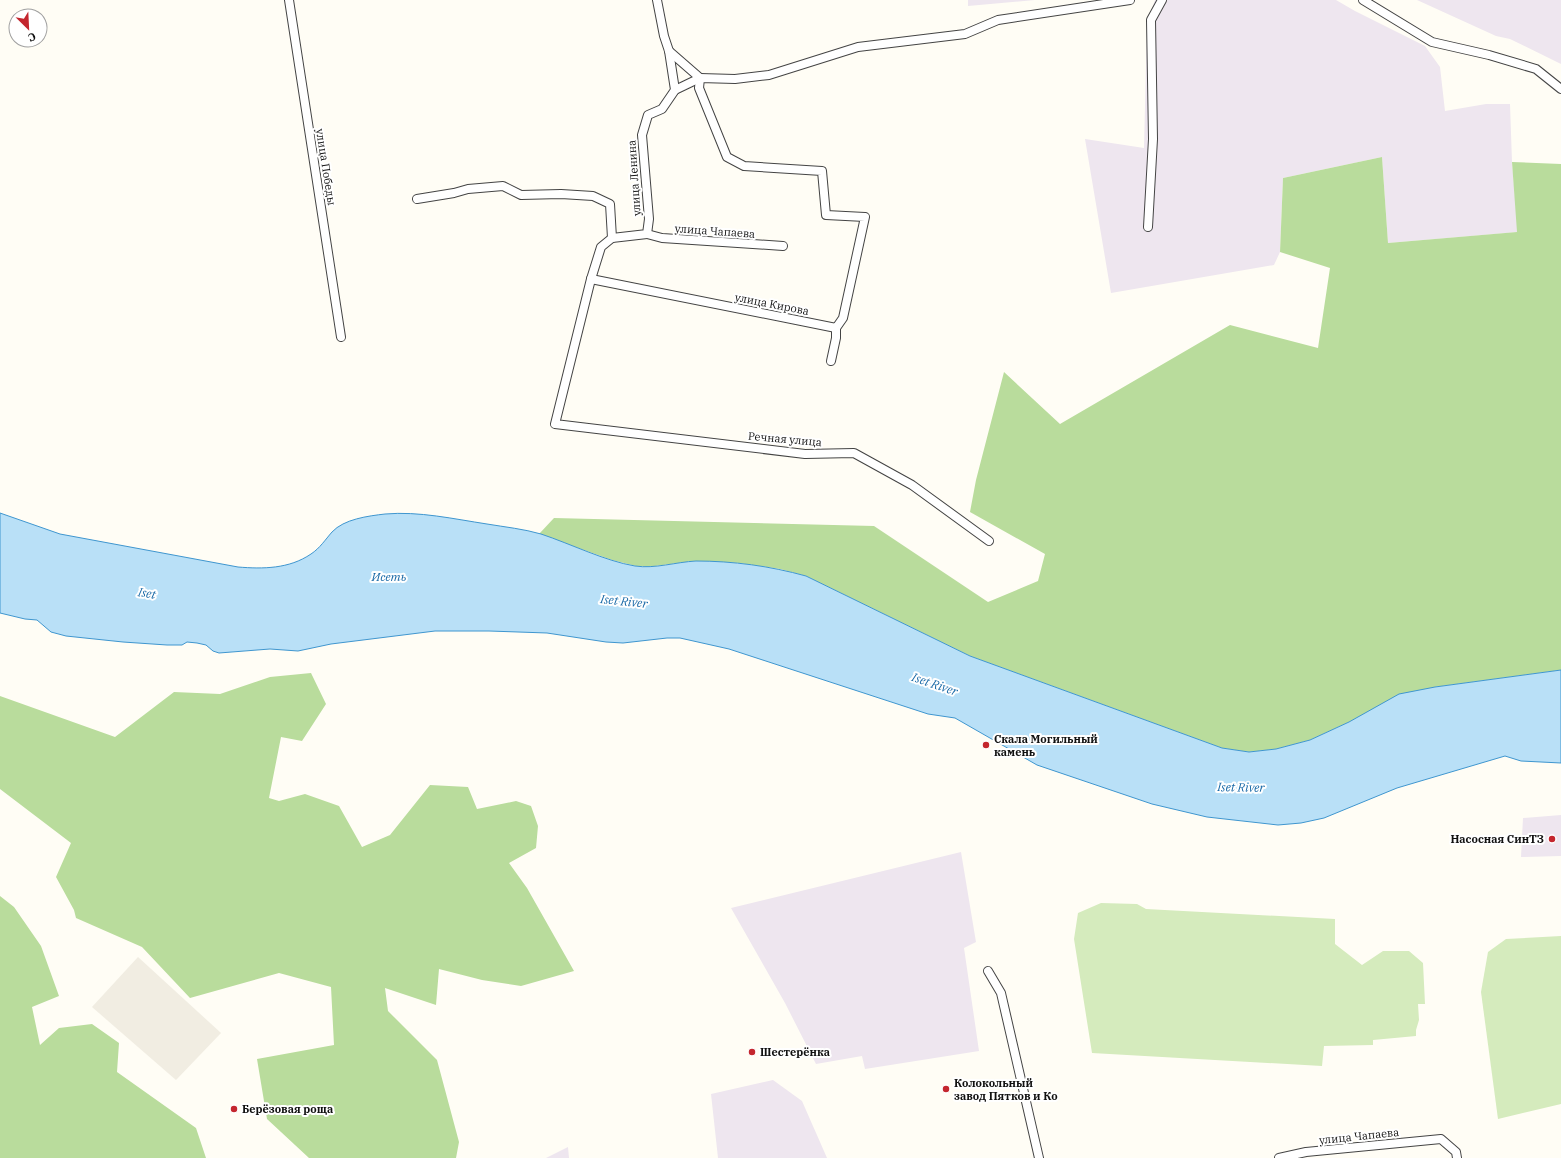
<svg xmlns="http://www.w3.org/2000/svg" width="1561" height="1158" font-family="'IBM Plex Serif',serif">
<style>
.industrial{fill:#eee6ef}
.green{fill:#d5ebbd}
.forest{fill:#b9dc9c}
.plaza{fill:#f1ede2}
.water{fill:#b9e0f7;stroke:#3f96cf}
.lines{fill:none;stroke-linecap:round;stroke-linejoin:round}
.street-casing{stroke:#444;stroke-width:10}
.street{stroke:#fff;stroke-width:8}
.poi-dot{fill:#c4262e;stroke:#fff;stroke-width:1.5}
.labels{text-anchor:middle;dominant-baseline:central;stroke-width:4;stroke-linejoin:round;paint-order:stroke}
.street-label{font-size:11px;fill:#111;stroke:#fff}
.poi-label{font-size:11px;font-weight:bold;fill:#111;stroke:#fff;text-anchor:start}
.water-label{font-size:12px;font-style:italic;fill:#1768a6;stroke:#fff}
</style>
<rect width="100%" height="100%" fill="#fffdf5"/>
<g class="industrial">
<path d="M968 0H1035L968 6Z"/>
<path d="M1155 0H1336L1355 11 1425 46 1440 67 1445 111 1486 104H1510L1512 162 1518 232 1388 243 1382 157 1283 178 1280 252 1274 265 1111 293 1085 139 1144 148 1147 22Z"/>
<path d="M1417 0H1561V64L1510 39 1496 36Z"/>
<path d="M1561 815V856L1521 857 1523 818Z"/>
<path d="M961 852 976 942 964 948 979 1051 865 1069 862 1056 816 1064 785 1003 731 908Z"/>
<path d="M773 1080 802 1101 827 1158H718L711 1094Z"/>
<path d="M568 1147 569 1158H546Z"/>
</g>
<g class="green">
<path d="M1101 903 1137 904 1146 909 1335 919V944L1362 965 1383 951H1409L1423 963 1425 1004H1418L1419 1020 1416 1030V1036L1373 1040V1045L1324 1046 1322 1066 1092 1053 1074 939 1078 913Z"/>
<path d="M1561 936V1104L1498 1119 1481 992 1488 952 1506 939Z"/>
</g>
<g class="forest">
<path d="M1382 157 1388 243 1517 232 1512 162 1561 164V670L1435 687 1349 722 1310 740 1276 749 1249 752 1222 748 970 656 806 576 780 569 739 563 694 561 647 567 636 566 612 560 539 534 554 518 874 526 988 602 1038 581 1045 554 970 512 976 480 1004 372 1060 424 1230 325 1318 348 1330 268 1280 252 1283 178Z"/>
<path d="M311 673 326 704 302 741 281 737 269 798 279 801 305 794 339 806 362 847 390 835 430 785 468 787 477 809 516 801 531 806 538 826 536 848 509 863 527 888 574 971 521 986 482 980 439 969 436 1005 385 988 388 1011 437 1060 459 1142 456 1158H309L267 1119 257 1059 334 1045 331 987 279 973 190 998 142 947 76 918 74 910 56 877 71 843 0 789V696L115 737 174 692 220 694 270 677Z"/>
<path d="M0 896 14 907 41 946 59 996 32 1007 40 1045 59 1028 92 1024 119 1043 117 1072 196 1128 206 1158H0Z"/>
</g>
<path class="plaza" d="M138 957 221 1033 176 1080 92 1007Z"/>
<path class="water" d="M0 513 60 534 238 567C263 569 289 569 311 554 320 548 325 540 332 532 344 519 368 516 385 514 419 511 454 519 487 524 505 527 524 529 541 534 571 544 605 561 635 566 655 569 676 562 696 561 733 561 770 566 806 576L970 656 1222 748 1249 752 1276 749 1310 740 1349 722 1399 694 1435 687 1561 670V763L1521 761 1505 756 1397 788 1324 818 1301 823 1278 825 1207 817 1152 804 1037 765 955 718 928 714 729 649 680 638H667L623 643 606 642 547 633 489 631H435L331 644 298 651 270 649 219 653 213 651 206 645 197 643 187 642 182 645H167L123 642 66 636 51 632 37 620 25 619 0 613Z"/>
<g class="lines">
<defs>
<g id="street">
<path d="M289 0 341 337"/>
<path d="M657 0 664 36 669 51 675 90 662 109 648 115 642 135 649 219 647 234 612 238 601 247 591 279 555 424 805 454 854 453 912 485 989 541"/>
<path d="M1363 0 1432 42 1489 55 1536 69 1561 89"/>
<path d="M675 90 700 78 735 79 769 75 858 47 965 34 998 20 1130 0"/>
<path d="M417 199 454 193 468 189 503 186 521 195 561 194 593 196 610 204 612 238"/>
<path d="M1148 227 1153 139 1151 20 1162 0"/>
<path d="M647 234 662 238 783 246"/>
<path d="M591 279 836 328 843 318 865 217 826 215 822 171 744 166 727 157 699 88 700 78 669 51"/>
<path d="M831 361 836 338V328"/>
<path d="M988 971 1001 993 1039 1158"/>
<path d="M1279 1158 1306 1152 1441 1139 1456 1152 1457 1158"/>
</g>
</defs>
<use href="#street" class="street-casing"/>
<use href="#street" class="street"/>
</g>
<g class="poi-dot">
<circle cx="986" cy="745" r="4"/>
<circle cx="1552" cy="839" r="4"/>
<circle cx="752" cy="1052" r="4"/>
<circle cx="946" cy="1089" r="4"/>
<circle cx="234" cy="1109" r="4"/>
</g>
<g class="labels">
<g class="street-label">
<text transform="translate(326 167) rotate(81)">улица Победы</text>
<text transform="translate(634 178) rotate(-94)">улица Ленина</text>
<text transform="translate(715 231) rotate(4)">улица Чапаева</text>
<text transform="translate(772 304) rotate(11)">улица Кирова</text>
<text transform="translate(785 439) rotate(5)">Речная улица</text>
<text transform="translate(1359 1136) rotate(-6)">улица Чапаева</text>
</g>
<g class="poi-label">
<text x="994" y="739">Скала Могильный<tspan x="994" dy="13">камень</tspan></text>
<text x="1544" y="839" text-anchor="end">Насосная СинТЗ</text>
<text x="760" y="1052">Шестерёнка</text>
<text x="954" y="1083">Колокольный<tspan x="954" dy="13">завод Пятков и Ко</tspan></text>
<text x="242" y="1109">Берёзовая роща</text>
</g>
<g class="water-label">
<text x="389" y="576">Исеть</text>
<text transform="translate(147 593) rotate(10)">Iset</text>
<text transform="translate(624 601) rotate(6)">Iset River</text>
<text transform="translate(935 684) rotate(19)">Iset River</text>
<text transform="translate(1241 787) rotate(1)">Iset River</text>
</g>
</g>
<g transform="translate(28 28) rotate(156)"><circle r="19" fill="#ffffff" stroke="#a0a0a0"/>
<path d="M0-3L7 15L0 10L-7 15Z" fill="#c4262e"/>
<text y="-6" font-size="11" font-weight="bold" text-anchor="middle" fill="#111111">С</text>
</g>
</svg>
